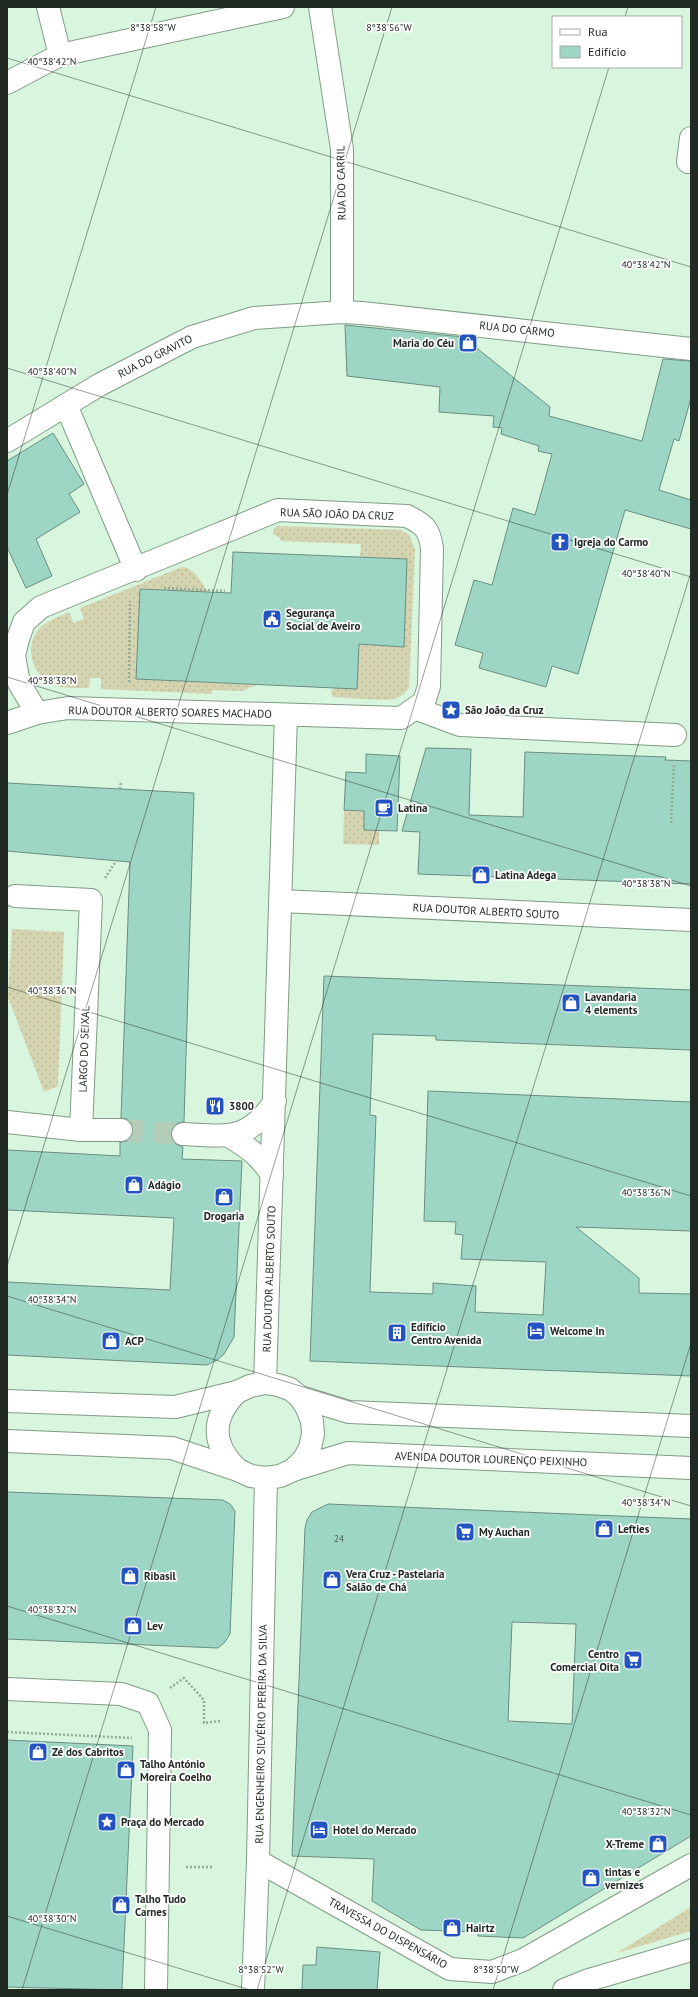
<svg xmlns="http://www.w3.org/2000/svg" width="698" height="1997" font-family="'PT Sans',sans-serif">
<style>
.grass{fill:url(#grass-dots)}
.building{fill:#9dd6c4;stroke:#6a8e82;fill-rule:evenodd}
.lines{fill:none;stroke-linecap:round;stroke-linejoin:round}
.minor-tunnel{stroke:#b3ccb8;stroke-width:22;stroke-dasharray:22 11;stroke-linecap:butt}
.minor-casing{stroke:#819c86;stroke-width:24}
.major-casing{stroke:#819c86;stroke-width:24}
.path{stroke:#95ab98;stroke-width:2.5;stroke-dasharray:2 2;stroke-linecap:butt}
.minor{stroke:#fff;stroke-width:22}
.major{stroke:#fff;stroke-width:22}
.ticks{fill:none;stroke:#202a22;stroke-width:1;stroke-opacity:0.45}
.labels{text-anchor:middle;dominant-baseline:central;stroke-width:3.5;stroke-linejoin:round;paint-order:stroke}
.number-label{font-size:9px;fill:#3f554a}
.street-label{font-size:11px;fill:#202a22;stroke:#fff}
.poi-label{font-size:11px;font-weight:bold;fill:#202a22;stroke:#fff;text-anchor:start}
.ticks-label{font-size:10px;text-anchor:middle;fill:#202a22;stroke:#fff;stroke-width:3.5;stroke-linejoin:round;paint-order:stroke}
</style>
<defs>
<pattern id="grass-dots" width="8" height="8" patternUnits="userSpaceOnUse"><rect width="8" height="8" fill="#d5d4b0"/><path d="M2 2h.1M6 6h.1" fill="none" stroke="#b7b697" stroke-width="1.8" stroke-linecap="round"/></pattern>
</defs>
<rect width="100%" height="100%" fill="#d8f5dd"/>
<g class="grass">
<path d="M277 526 401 530 409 535 415 549 409 688C402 697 396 700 384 700L333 697 331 692 334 688 357 689 359 644 404 646 407 559 360 557 361 544 281 541 280 538 273 534 274 529Z"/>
<path d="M182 567C195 568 201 582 208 592L140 589 136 679 256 685 242 691 212 690V694L101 689V678H90L89 688C77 688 63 689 52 684 31 675 23 643 41 627 49 620 60 616 69 612L74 623 84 619 80 608Z"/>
<path d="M344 810 364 811V830L379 831V845L343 844Z"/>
<path d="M12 929 64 932 58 1086 44 1092 8 997Z"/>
<path d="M691 1907V1916L689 1917 691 1931 617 1953Z"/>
</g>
<g class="building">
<path d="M345 325 463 337 550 407 549 416 642 441 663 359 691 361V398L679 441 674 439 659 490 691 500V529L625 510 578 674 552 666 546 687 479 668 483 653 455 645 474 580 492 585 513 508 535 515 552 454 538 451 539 446 501 434 502 428 493 427 494 416 439 412 440 387 347 376Z"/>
<path d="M53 433 84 484 69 494 80 512 36 539 52 576 26 588 7 547V461Z"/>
<path d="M233 552 407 559 404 647 359 644 357 689 136 679 140 589 231 593Z"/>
<path d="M426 748 471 749 469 815 523 817 525 752 666 757 665 760 691 761V884L418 874 420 832 402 831Z"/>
<path d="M366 754 400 756 397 831 364 830V811L344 810 346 772 366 773Z"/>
<path d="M7 783 194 793 184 1122 178 1123 173 1127 171 1134 172 1139 176 1144 183 1147 182 1159 242 1161 234 1337 224 1354 217 1360 207 1365 7 1355V1282L170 1290 174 1218 7 1210V1150L120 1156V1142L128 1141 132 1136 133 1130 132 1123 127 1119 121 1118 130 862 7 851Z"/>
<path d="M324 976 691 990V1050L436 1040V1036L373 1034 370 1115 376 1116 370 1292 433 1294V1283L476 1286 475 1312 543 1315 546 1262 461 1259 463 1235 455 1234 456 1222 424 1221 428 1091 691 1102V1231L576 1227 639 1278V1293L691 1294V1376L310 1361Z"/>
<path d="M7 1492 223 1500 230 1504 235 1511 230 1634 225 1642 218 1648 7 1639Z"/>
<path d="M328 1504 691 1519V1836L523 1938 478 1936V1932L421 1930 372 1901 374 1859 292 1856 305 1528 307 1520 312 1512ZM512 1622 576 1624 572 1724 508 1721Z"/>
<path d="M7 1740 133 1746 122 1990 7 1987Z"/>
<path d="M317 1947 380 1952 377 1990H302L303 1965H316Z"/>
</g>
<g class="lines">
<path class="minor-tunnel" d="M121 1130 183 1134"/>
<defs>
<g id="minor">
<path d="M48 7 60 55"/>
<path d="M320 7 342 149V312"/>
<path d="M7 83 60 55 283 7"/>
<path d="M688 162 691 138"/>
<path d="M66 405 136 570"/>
<path d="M7 441 99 385 192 337 254 318 342 312 362 313 691 349"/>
<path d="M417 709 460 725 675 735"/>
<path d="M7 723 37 713 68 708 401 718 424 702 429 686 432 548C429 529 425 525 407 516L278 510 41 607 24 622 18 639 14 656 19 683 37 713"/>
<path d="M15 896 91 900 81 1130"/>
<path d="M281 901 691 920"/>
<path d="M7 1122 81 1130H121"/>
<path d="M183 1134C227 1136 248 1142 275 1101"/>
<path d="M229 1136C249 1148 260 1156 272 1175"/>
<path d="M265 1383 286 715"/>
<path d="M7 1689 121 1694 148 1703 160 1730 156 1990"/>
<path d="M258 1861 450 1969 492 1972 523 1960 691 1865"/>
<path d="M253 1990 258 1861 266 1478"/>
</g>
<g id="major">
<path d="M237 1392C211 1418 211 1444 238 1470"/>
<path d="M300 1397 349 1412 691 1426"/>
<path d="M7 1401 175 1407 237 1392 250 1386 265 1383 278 1385 290 1389 300 1397 307 1408 312 1421 313 1434 310 1448 304 1459 293 1470"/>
<path d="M7 1441 172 1448 238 1470 251 1476 266 1478 280 1476 293 1470 348 1453 691 1468"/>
<path d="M564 1990 589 1980 691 1950"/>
</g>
</defs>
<use href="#minor" class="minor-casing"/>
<use href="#major" class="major-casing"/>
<g class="path">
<path d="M164 588 225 591"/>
<path d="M129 682 130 601"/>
<path d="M120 789 121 781"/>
<path d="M671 823 674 763"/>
<path d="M105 878 116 861"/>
<path d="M668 888 669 883"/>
<path d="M170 1688 184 1678 204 1700V1723L220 1721"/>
<path d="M7 1732 132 1738"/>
<path d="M186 1867H213"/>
</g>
<use href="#minor" class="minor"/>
<use href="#major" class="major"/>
</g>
<path class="ticks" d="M625 17 628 7M7 58 691 267M7 368 691 577M7 495 156 7M7 677 691 886M7 987 691 1196M7 1266 392 7M7 1296 691 1506M7 1606 691 1815M7 1916 250 1990M22 1990 609 67M257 1990 691 572M493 1990 691 1343"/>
<defs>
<symbol id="shop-square" viewBox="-11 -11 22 22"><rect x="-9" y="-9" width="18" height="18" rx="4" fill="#2353c1" stroke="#fff"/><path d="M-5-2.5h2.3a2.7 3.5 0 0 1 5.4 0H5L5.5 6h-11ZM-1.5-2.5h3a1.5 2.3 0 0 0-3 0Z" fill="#fff"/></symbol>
<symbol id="church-square" viewBox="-11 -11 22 22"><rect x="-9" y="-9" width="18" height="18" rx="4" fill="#2353c1" stroke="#fff"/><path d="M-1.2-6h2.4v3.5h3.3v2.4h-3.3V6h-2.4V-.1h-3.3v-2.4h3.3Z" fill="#fff"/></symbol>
<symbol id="civic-square" viewBox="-11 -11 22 22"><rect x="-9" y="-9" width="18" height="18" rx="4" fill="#2353c1" stroke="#fff"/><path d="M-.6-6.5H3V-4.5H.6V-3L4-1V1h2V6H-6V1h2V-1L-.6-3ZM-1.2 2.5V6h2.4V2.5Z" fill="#fff"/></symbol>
<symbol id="sight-square" viewBox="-11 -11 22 22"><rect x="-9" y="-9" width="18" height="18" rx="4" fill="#2353c1" stroke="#fff"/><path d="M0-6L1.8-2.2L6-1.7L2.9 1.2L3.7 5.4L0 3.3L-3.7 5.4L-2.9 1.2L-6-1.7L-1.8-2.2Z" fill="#fff"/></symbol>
<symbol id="cafe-square" viewBox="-11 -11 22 22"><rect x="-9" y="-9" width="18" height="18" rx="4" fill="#2353c1" stroke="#fff"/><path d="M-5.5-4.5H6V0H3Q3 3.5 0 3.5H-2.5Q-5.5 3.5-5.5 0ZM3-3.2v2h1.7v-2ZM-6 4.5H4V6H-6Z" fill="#fff"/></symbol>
<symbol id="restaurant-square" viewBox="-11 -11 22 22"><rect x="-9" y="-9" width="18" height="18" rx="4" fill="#2353c1" stroke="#fff"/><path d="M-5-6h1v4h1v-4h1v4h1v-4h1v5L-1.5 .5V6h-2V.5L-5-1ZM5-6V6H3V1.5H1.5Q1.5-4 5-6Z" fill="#fff"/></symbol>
<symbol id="hotel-square" viewBox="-11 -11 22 22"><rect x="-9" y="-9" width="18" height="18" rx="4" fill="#2353c1" stroke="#fff"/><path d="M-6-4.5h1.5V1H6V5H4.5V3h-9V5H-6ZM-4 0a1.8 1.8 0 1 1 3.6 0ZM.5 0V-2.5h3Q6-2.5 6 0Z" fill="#fff"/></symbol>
<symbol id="building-square" viewBox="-11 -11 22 22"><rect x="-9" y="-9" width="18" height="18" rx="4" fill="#2353c1" stroke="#fff"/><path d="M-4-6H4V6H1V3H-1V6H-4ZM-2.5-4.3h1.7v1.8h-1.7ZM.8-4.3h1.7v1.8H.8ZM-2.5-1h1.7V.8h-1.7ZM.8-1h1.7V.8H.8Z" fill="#fff"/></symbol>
<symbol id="supermarket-square" viewBox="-11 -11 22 22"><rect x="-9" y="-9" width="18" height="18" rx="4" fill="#2353c1" stroke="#fff"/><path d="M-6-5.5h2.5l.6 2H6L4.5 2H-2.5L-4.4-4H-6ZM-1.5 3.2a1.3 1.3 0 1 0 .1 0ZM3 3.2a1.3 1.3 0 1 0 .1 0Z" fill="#fff"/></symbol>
</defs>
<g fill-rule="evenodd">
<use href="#shop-square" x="457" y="332" width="22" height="22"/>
<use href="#church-square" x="549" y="531" width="22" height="22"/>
<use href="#civic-square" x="261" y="608" width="22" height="22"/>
<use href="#sight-square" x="440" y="699" width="22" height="22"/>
<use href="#cafe-square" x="373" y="797" width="22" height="22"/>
<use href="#shop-square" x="470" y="864" width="22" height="22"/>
<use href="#shop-square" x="560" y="992" width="22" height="22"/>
<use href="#restaurant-square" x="204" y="1095" width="22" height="22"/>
<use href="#shop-square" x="123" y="1174" width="22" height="22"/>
<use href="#shop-square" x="213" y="1186" width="22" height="22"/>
<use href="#hotel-square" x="525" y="1320" width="22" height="22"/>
<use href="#building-square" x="386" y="1322" width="22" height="22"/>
<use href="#shop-square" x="100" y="1330" width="22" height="22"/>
<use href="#shop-square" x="593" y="1518" width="22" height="22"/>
<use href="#supermarket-square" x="454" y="1521" width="22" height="22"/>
<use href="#shop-square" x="119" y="1565" width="22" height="22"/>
<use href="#shop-square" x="321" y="1569" width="22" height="22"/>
<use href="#shop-square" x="122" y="1615" width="22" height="22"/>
<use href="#supermarket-square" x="622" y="1649" width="22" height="22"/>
<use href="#shop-square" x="27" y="1741" width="22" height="22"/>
<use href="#shop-square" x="115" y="1759" width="22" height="22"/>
<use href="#sight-square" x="96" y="1811" width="22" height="22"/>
<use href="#hotel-square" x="308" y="1819" width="22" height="22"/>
<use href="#shop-square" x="647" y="1833" width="22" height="22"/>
<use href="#shop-square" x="580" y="1867" width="22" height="22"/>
<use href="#shop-square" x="110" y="1894" width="22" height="22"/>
<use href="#shop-square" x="441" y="1917" width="22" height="22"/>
</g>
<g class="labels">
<g class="number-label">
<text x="339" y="1538">24</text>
</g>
<g class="street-label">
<text transform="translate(341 183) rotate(-91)">RUA DO CARRIL</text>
<text transform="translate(517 329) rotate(6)">RUA DO CARMO</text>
<text transform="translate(155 356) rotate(-27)">RUA DO GRAVITO</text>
<text transform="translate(337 514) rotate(2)">RUA SÃO JOÃO DA CRUZ</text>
<text transform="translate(170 712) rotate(1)">RUA DOUTOR ALBERTO SOARES MACHADO</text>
<text transform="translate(486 911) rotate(3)">RUA DOUTOR ALBERTO SOUTO</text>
<text transform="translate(84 1049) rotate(-88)">LARGO DO SEIXAL</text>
<text transform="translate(269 1279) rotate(-88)">RUA DOUTOR ALBERTO SOUTO</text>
<text transform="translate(491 1459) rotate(2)">AVENIDA DOUTOR LOURENÇO PEIXINHO</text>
<text transform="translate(261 1734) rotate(-89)">RUA ENGENHEIRO SILVÉRIO PEREIRA DA SILVA</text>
<text transform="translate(388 1933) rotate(29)">TRAVESSA DO DISPENSÁRIO</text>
</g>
<g class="poi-label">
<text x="454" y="343" text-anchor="end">Maria do Céu</text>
<text x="574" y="542">Igreja do Carmo</text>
<text x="286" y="613">Segurança<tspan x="286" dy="13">Social de Aveiro</tspan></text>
<text x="465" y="710">São João da Cruz</text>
<text x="398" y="808">Latina</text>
<text x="495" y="875">Latina Adega</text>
<text x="585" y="997">Lavandaria<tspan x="585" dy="13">4 elements</tspan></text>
<text x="229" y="1106">3800</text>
<text x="148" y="1185">Adágio</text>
<text x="224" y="1216" text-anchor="middle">Drogaria</text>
<text x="411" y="1327">Edifício<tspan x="411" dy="13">Centro Avenida</tspan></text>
<text x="550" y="1331">Welcome In</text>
<text x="125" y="1341">ACP</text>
<text x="618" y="1529">Lefties</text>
<text x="479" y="1532">My Auchan</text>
<text x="346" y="1574">Vera Cruz - Pastelaria<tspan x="346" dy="13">Salão de Chá</tspan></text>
<text x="144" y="1576">Ribasil</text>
<text x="147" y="1626">Lev</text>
<text x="619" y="1654" text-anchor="end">Centro<tspan x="619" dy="13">Comercial Oita</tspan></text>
<text x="52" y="1752">Zé dos Cabritos</text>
<text x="140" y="1764">Talho António<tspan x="140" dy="13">Moreira Coelho</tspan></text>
<text x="121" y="1822">Praça do Mercado</text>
<text x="333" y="1830">Hotel do Mercado</text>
<text x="644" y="1844" text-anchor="end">X-Treme</text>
<text x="605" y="1872">tintas e<tspan x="605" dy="13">vernizes</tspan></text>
<text x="135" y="1899">Talho Tudo<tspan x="135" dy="13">Carnes</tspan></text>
<text x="466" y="1928">Hairtz</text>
</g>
</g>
<g class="ticks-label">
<text x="153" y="31">8°38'58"W</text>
<text x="389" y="31">8°38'56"W</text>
<text x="52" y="65">40°38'42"N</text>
<text x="646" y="268">40°38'42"N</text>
<text x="52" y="375">40°38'40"N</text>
<text x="646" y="577">40°38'40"N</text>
<text x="52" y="684">40°38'38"N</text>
<text x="646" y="887">40°38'38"N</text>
<text x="52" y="994">40°38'36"N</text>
<text x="646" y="1196">40°38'36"N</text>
<text x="52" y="1303">40°38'34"N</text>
<text x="646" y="1506">40°38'34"N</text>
<text x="52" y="1613">40°38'32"N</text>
<text x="646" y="1815">40°38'32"N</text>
<text x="52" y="1922">40°38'30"N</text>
<text x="261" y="1973">8°38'52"W</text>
<text x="496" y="1973">8°38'50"W</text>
</g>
<rect width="698" height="1997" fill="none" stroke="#202a22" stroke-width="16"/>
<rect x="552" y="16" width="130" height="52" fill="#ffffff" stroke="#a6aaa7"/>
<rect x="560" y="29" width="20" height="6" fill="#ffffff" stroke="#a6aaa7"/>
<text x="588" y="36" font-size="12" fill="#202a22">Rua</text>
<rect x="560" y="46" width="20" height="12" fill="#9dd6c4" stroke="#a6aaa7"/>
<text x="588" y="56" font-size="12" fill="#202a22">Edifício</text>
</svg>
